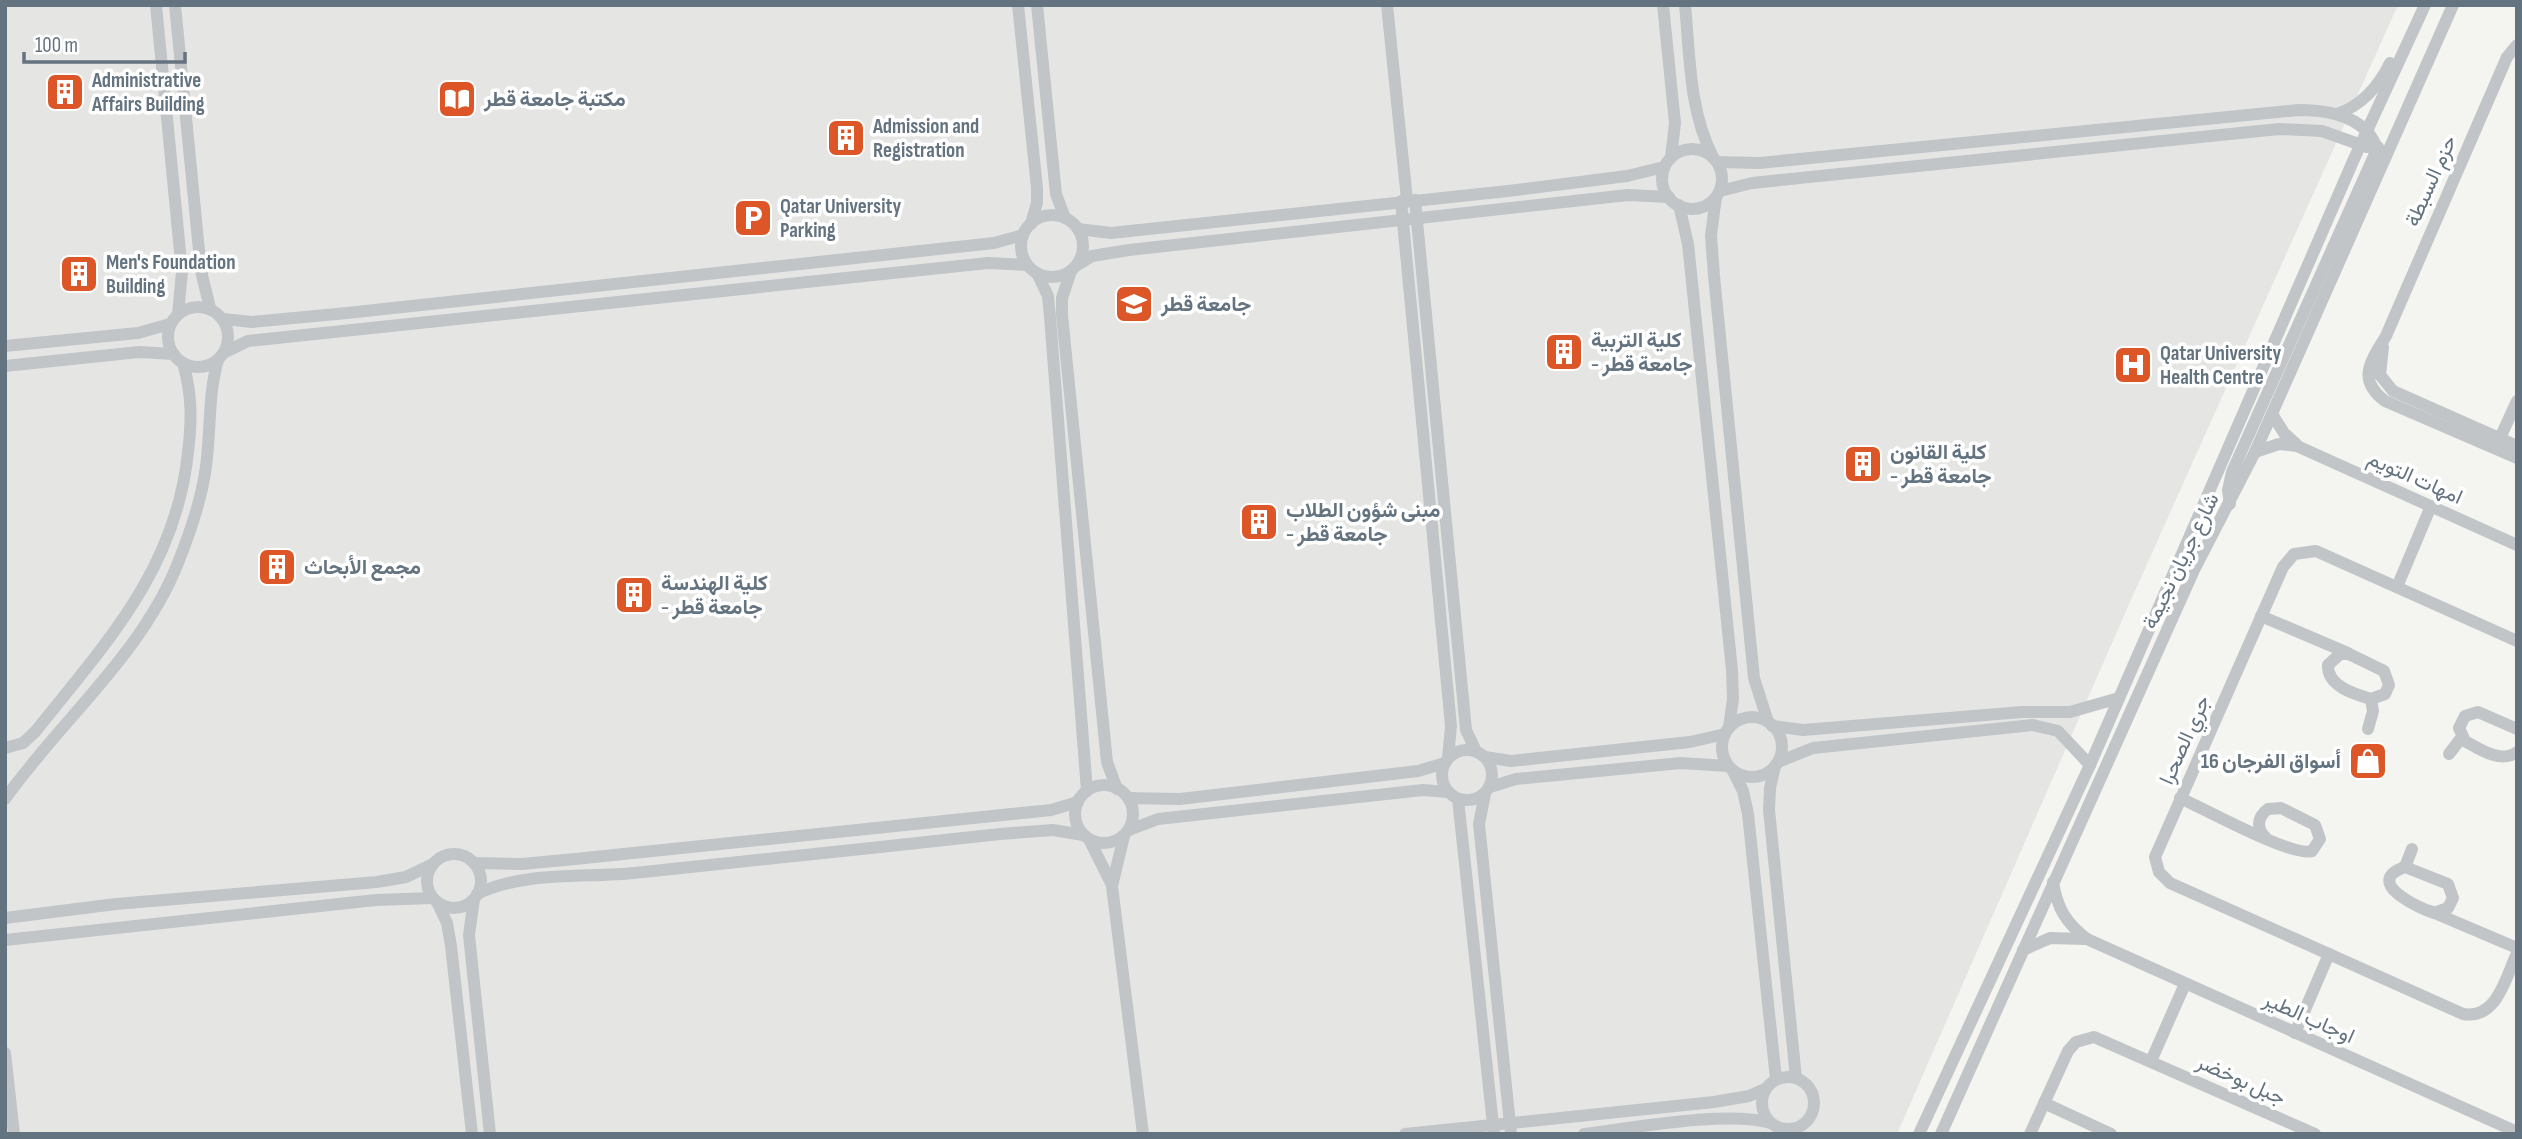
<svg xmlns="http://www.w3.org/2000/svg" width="2522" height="1139" font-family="'Sofia Sans Condensed',Vazirmatn,sans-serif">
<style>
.built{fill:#e5e6e4}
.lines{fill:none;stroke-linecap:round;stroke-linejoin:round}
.street{stroke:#c2c5c8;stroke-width:12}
.labels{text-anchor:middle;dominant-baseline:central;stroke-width:7;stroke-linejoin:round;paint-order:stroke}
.poi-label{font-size:21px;font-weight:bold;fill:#647380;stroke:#fff;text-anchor:start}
.street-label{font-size:21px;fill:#647380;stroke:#fff}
</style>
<rect width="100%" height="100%" fill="#f4f4f0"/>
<g class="built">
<path d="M5 5H2398L2130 602 1897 1134H5Z"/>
<path d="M2359 745 2385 756 2375 779 2370 776 2371 773 2361 772 2362 768 2350 767Z"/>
</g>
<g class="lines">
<g class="street">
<path d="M156 5 182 272 178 314"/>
<path d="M175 5 201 271 210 308"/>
<path d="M1018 5 1037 188V203L1031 224"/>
<path d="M1037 5 1056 194 1065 218"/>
<path d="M1387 5 1407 200"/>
<path d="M1663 5 1675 123 1671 157"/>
<path d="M1685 5C1690 56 1689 111 1713 157"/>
<path d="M2517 45 2507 57 2386 336C2371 361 2356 379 2385 401L2517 458"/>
<path d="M2337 114C2361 106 2379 86 2390 63"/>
<circle cx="1692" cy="179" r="30"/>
<path d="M1717 162 1759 163 2298 110C2339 110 2380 121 2380 169"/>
<path d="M1720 191 1752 183 2279 129 2322 131 2367 147"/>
<path d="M1716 197 1711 235 1714 276 1754 678 1768 722"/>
<path d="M1415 200 1466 730 1476 751"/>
<path d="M1401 201 1451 726 1448 758"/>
<path d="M1679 205 1688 244 1732 670 1733 699 1729 727"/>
<circle cx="1052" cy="246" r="31"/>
<path d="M1078 229 1111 233 1158 228 1508 191 1627 176 1664 167"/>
<path d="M1077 265 1092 256 1129 250 1628 195 1669 197"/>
<path d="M1071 271 1062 298V315L1107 762 1117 789"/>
<path d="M1037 273 1048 296 1050 317 1087 791"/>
<circle cx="198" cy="337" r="30"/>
<path d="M223 319 252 322 347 313 994 243 1023 235"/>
<path d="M5 346 138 333 170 324"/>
<path d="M2383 347 2380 375 2393 391 2517 446"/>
<path d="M225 352 248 341 988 263 1027 265"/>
<path d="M5 366 139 352 174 354"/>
<path d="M2272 414 2284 433 2297 445"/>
<path d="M2500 438 2517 401"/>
<path d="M2255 452 2279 444 2297 446 2517 545"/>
<path d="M2230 504 2228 490 2232 472 2378 147"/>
<path d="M2397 587 2431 506"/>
<path d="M2261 616 2348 653"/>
<path d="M2517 641 2316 551 2294 554 2283 567 2155 857 2159 872 2170 883 2463 1014C2497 1020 2506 977 2517 953"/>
<path d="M2340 654H2349L2384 671 2389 685 2385 694 2371 699C2354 694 2327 686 2328 665Z"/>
<circle cx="1752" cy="747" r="30"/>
<path d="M1772 726 1803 730 2022 712H2070L2119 698"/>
<path d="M2368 729 2373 711 2371 699"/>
<path d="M2517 729 2478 712 2465 716 2459 728 2465 741C2479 749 2501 764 2517 752"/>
<path d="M5 748 23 743 35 732C105 644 176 570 188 452 192 420 192 394 183 363"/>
<circle cx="1467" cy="775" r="25"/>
<path d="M2449 754 2462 737"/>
<path d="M1485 757 1511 761 1690 742 1725 734"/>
<path d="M1778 762 1813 748 2033 725 2058 731 2090 765"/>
<path d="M1775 766 1770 788 1769 810 1796 1078"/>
<path d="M1733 771 1743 791 1748 814 1776 1079"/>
<circle cx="1104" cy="814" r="29"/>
<path d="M1490 787 1516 779 1681 763 1728 766"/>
<path d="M1485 794 1479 824 1511 1134"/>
<path d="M1128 798 1180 799 1418 771 1445 763"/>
<path d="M2180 798C2203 808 2293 858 2312 851L2320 839 2315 825 2281 808 2268 809C2257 817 2256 829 2266 838"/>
<path d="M5 799C61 720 142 654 178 563 190 533 202 498 206 466 211 430 208 394 218 360"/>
<path d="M1458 799 1494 1134"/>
<path d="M1129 830 1158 819 1423 790 1448 792"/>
<path d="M1124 836 1112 886 1143 1134"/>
<path d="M1089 839 1112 885"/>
<circle cx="454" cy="881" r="27"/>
<path d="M474 863 522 864 575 859 1051 810 1078 802"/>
<path d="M2405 867 2448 884 2453 898 2448 908 2434 913C2419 908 2362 882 2405 867Z"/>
<path d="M2405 867 2412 849"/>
<path d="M2053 882C2057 908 2066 923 2087 939L2517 1132"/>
<path d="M477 894C523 871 584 878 634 873 756 861 878 847 1000 834L1053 830 1083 835"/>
<path d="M474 899 469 935 490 1134"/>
<path d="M437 902 447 923 451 946 472 1134"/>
<path d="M2430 911 2517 948"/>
<path d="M5 918 116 904 377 882 406 877 433 864"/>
<path d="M5 940 376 900 433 898"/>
<path d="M2023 950 2050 938 2086 939"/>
<path d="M2295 1033 2329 954"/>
<path d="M5 1053 14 1134"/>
<path d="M2151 1061 2185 984"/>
<circle cx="1788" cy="1103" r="26"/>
<path d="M2044 1103 2111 1134"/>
<path d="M1405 1134 1714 1102 1749 1096 1765 1089"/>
<path d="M1584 1134C1632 1128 1728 1110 1771 1123"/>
<path d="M1919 1134 2090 765 2354 159 2425 5"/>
<path d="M1941 1134 2194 570 2255 452 2453 5"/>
<path d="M2030 1134 2068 1051 2076 1042 2094 1037 2315 1134"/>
</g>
</g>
<defs>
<symbol id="building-square" viewBox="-11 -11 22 22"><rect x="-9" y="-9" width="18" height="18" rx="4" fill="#dd5628" stroke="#fff"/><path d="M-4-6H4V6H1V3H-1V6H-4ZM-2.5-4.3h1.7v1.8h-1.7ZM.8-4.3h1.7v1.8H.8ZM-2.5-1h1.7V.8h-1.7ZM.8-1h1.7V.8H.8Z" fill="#fff"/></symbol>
<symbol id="library-square" viewBox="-11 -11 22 22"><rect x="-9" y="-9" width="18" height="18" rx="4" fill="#dd5628" stroke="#fff"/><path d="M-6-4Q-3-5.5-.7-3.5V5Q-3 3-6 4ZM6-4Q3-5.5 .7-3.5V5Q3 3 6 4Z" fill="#fff"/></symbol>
<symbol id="parking-square" viewBox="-11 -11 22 22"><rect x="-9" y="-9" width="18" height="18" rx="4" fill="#dd5628" stroke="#fff"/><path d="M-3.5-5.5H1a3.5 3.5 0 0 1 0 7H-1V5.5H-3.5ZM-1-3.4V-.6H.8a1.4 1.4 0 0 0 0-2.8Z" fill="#fff"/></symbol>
<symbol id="university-square" viewBox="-11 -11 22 22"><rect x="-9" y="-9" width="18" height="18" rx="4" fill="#dd5628" stroke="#fff"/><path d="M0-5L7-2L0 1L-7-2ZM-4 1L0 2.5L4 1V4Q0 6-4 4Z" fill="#fff"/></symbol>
<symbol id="hospital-square" viewBox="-11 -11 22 22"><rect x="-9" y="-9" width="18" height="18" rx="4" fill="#dd5628" stroke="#fff"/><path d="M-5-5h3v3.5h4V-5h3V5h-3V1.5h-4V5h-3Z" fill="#fff"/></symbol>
<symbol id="shop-square" viewBox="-11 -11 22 22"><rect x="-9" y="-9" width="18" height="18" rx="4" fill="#dd5628" stroke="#fff"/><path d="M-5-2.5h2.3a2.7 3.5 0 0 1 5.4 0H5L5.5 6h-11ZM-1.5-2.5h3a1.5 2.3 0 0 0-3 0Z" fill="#fff"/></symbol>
</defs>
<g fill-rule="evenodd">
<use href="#building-square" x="43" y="70" width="44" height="44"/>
<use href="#library-square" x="435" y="77" width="44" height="44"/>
<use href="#building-square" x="824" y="116" width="44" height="44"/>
<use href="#parking-square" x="731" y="196" width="44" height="44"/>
<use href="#building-square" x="57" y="252" width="44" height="44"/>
<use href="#university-square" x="1112" y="282" width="44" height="44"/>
<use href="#building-square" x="1542" y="330" width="44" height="44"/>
<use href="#hospital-square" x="2111" y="343" width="44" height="44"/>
<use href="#building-square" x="1841" y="442" width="44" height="44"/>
<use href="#building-square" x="1237" y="500" width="44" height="44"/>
<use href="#building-square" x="255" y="545" width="44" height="44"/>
<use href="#building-square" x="612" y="573" width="44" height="44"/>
<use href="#shop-square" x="2346" y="739" width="44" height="44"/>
</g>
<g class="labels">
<g class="poi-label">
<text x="92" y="80">Administrative<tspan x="92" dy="24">Affairs Building</tspan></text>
<text x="484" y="99">مكتبة جامعة قطر</text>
<text x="873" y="126">Admission and<tspan x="873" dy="24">Registration</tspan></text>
<text x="780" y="206">Qatar University<tspan x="780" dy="24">Parking</tspan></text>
<text x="106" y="262">Men's Foundation<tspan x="106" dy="24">Building</tspan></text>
<text x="1161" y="304">جامعة قطر</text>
<text x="1591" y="340">كلية التربية<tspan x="1591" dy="24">- جامعة قطر</tspan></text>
<text x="2160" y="353">Qatar University<tspan x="2160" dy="24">Health Centre</tspan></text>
<text x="1890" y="452">كلية القانون<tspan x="1890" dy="24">- جامعة قطر</tspan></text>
<text x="1286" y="510">مبنى شؤون الطلاب<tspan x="1286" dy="24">- جامعة قطر</tspan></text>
<text x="304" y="567">مجمع الأبحاث</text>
<text x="661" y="583">كلية الهندسة<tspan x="661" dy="24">- جامعة قطر</tspan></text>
<text x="2341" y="761" text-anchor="end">أسواق الفرجان 16</text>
</g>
<g class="street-label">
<text transform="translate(2431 181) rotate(-66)">حزم السبطة</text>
<text transform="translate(2415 478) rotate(24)">امهات التويم</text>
<text transform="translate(2181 561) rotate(-64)">شارع جريان نجيمة</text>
<text transform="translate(2185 740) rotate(-66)">جري الصحرا</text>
<text transform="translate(2309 1018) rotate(24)">اوجاب الطير</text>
<text transform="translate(2241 1080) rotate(24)">جبل بوخضر</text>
</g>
</g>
<rect width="2522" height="1139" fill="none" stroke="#647380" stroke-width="14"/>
<path d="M24 52v10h161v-10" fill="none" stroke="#647380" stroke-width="3.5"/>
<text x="35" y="52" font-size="21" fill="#647380" stroke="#ffffff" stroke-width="5" paint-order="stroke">100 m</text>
</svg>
